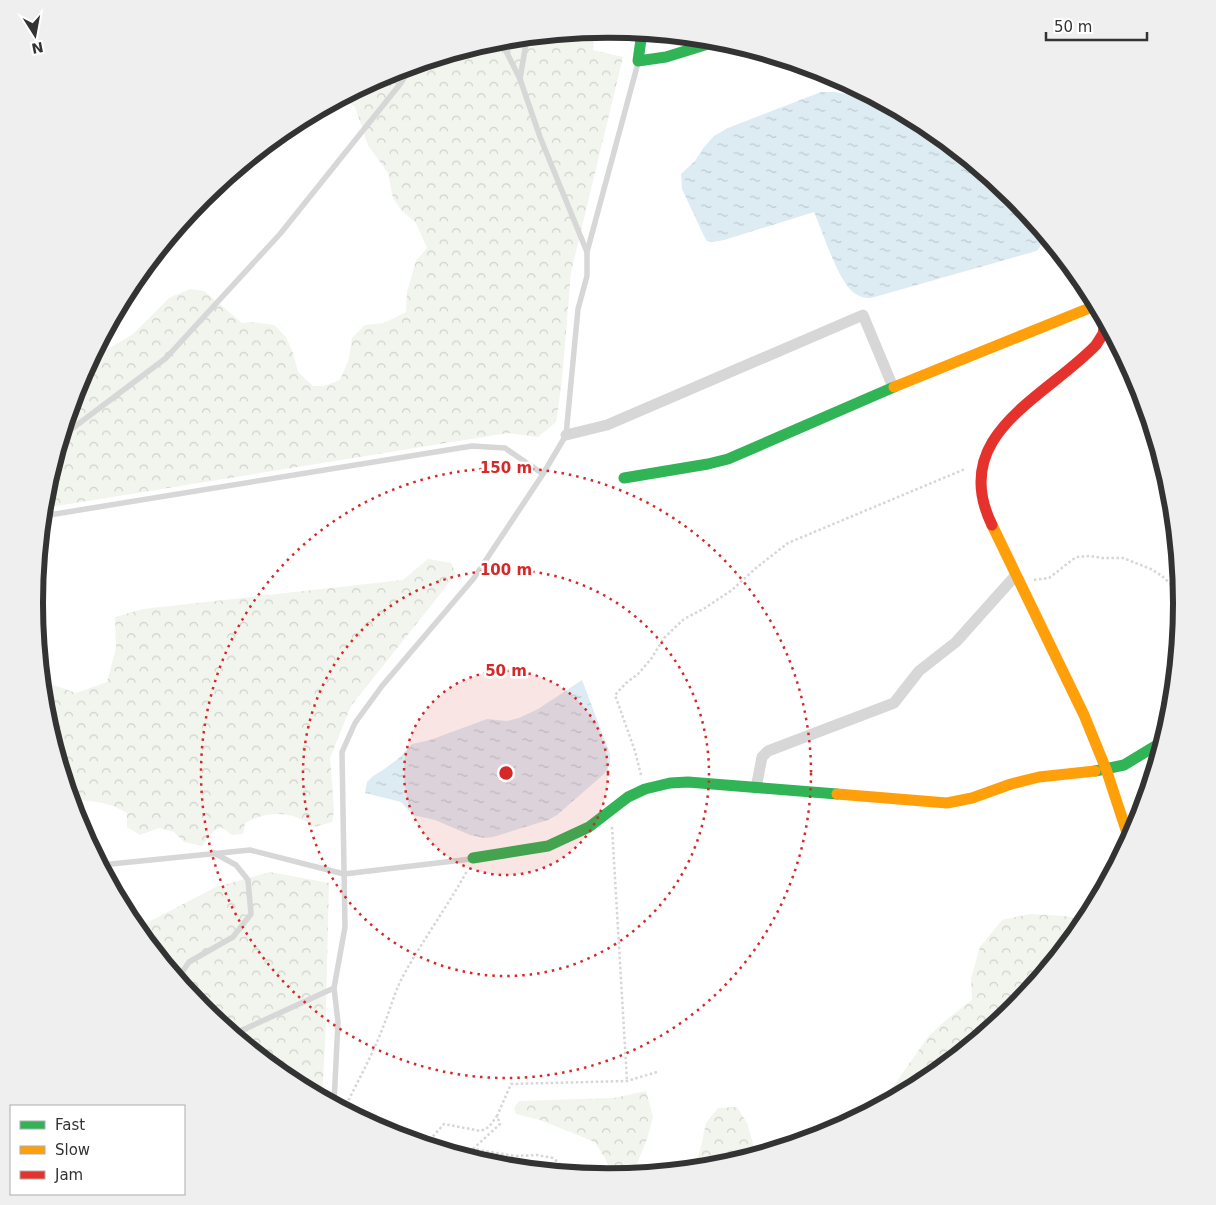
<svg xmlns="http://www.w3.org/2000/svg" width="1216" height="1205" font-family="'DejaVu Sans',sans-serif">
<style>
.forest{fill:url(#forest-crowns)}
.water{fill:url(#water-ripples)}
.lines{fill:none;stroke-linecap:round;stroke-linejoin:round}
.path{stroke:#d6d6d6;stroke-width:2.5;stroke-dasharray:2.5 2.5;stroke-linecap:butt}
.lane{stroke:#d7d7d7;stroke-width:5.5}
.street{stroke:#d7d7d7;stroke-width:11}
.fast{stroke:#30b455;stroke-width:11}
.slow{stroke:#ff9f0a;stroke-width:11}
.jam{stroke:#e5322d;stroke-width:11}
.ring{fill:none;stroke:#d62828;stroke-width:2.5;stroke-dasharray:2.5 5}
.rim{fill:none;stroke:#333;stroke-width:6}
.centre{fill:#d62828;stroke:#fff;stroke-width:2.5}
.ring-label{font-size:15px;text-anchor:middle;font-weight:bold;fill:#d62828;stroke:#fff;stroke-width:5;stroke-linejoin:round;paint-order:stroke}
</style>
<defs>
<pattern id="forest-crowns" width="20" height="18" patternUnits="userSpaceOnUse" patternTransform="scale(1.25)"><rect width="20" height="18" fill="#f1f5ed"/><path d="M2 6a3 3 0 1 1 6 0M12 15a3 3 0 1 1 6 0" fill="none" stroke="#cfd2cc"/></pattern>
<pattern id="water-ripples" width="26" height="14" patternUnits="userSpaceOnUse" patternTransform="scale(1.25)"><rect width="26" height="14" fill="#ddebf3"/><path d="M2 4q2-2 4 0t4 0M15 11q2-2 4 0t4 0" fill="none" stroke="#becad1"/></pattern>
</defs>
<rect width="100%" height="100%" fill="#fff"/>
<g class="forest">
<path d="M595 30 593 50 623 57 571 272 562 380 556 422 538 437 508 433 44 508 45 490 78 383 91 359 133 334 169 298 190 289 204 291 242 323 253 322 274 325 286 337 293 353 298 372 313 386H324L340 380 349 359 352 338 365 325 384 323 406 312 407 292 416 261 427 248 416 223 401 210 393 198 388 173 368 145 355 107 342 97 389 72 496 40Z"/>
<path d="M428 559 451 563 456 574 351 706 330 758 334 810 332 822 314 827C294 811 268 810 245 823L243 834 232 835 221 827 213 832 202 846 184 842 174 832 159 828 140 835 127 827V813C109 802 91 800 71 800L45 714 42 681 76 693 107 682 116 648 115 617 143 609 403 580Z"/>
<path d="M270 872 329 883 325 1046 322 1097 289 1079 202 1008 137 928 216 887Z"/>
<path d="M1030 914 1065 916 1085 921 1013 1008 927 1080 880 1105 928 1037 947 1019 972 1000 971 978 980 947 1002 920Z"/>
<path d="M646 1091 653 1117 648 1136 633 1174 612 1176 606 1160 595 1142 540 1120 516 1114 514 1108 519 1101 614 1098Z"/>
<path d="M737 1107 747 1123 756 1154 720 1165 693 1168 700 1151 706 1123 718 1108Z"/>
</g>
<g class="water">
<path d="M821 92H835L879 100 927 126 1014 197 1041 230 1043 242 1038 250 1033 252 871 298C865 298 859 297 853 292 837 279 823 232 814 212L724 240 713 242 707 241 703 234 682 189 681 174 695 161 704 147 714 136 728 128Z"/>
<path d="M582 680 610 754C611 762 609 767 604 774L557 815 548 820 493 837 484 838 470 835 435 820 413 815 401 802 365 793 367 782 373 776 383 770 399 758 412 744 430 740 487 719 507 721 519 718 538 709Z"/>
</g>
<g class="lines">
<g class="path">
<path d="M1034 580 1049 578 1076 557 1090 556 1102 558H1123L1151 569 1162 576 1181 594"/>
<path d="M641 775 635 751 615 695 626 683 638 674 651 659 664 638 684 619 705 608 732 590 756 568 788 543 965 469"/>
<path d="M612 827 627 1081"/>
<path d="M344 1109C358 1081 374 1052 385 1022 391 1007 395 991 403 976 423 940 447 907 467 871"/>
<path d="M416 1141 427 1143 444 1124 481 1131 489 1127 497 1116"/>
<path d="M473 1149 500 1124 497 1116 511 1084 627 1081 657 1072"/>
<path d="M457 1153 473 1149 515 1156 537 1155 553 1158 571 1173"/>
</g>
<g class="lane">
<path d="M503 39 506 51 520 79 540 137 587 252"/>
<path d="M520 79 527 37"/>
<path d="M61 437 166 358 280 234 401 83 412 65"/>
<path d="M43 516 472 446 505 448 543 474"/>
<path d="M101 865 250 850 344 874 471 859"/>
<path d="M178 978 189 962 233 937 251 914 248 880 236 865 214 853"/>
<path d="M234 1034 334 988"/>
<path d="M334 1103 338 1022 334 988 345 927 342 752 355 723 382 686 474 578 543 474 566 435 578 309 587 276V252L638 63"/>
</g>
<g class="street">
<path d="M566 435 607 425 863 315 893 387"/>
<path d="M756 788 762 757 768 751 894 703 919 671 956 642 1016 575"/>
</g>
<g class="fast">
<path d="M642 32 638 61 666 57 721 40"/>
<path d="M624 478 708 464 728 459 894 387"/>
<path d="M1095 771 1124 765 1162 742"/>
<path d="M473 858 548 846 589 827 628 797 645 789 670 783 688 782 837 794"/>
</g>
<g class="slow">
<path d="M894 387 1097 305"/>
<path d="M992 525 1084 715 1106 769 1129 839"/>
<path d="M837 794 947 803 972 798 1011 784 1039 777 1095 771"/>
</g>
<path class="jam" d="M992 525C948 435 1045 398 1096 345L1103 334 1105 321"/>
</g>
<circle cx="506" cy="773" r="102" fill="#d62828" fill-opacity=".12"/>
<g class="ring">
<circle cx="506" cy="773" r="102"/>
<circle cx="506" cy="773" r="203"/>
<circle cx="506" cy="773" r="305"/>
</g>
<path d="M0 0H1216V1205H0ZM43 603a565 565 0 1 1 1130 0a565 565 0 1 1-1130 0Z" fill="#efefef" fill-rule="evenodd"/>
<path class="rim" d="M43 603a565 565 0 1 1 1130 0a565 565 0 1 1-1130 0Z"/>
<circle cx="506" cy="773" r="8" class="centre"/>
<g class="ring-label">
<text x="506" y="473">150 m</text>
<text x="506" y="575">100 m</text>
<text x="506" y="676">50 m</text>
</g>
<rect x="10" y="1105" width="175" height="90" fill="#ffffff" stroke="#adadad"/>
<rect x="20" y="1121" width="25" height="8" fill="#30b455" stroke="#adadad"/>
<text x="55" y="1130" font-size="15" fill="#333333">Fast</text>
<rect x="20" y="1146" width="25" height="8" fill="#ff9f0a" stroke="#adadad"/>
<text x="55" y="1155" font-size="15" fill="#333333">Slow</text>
<rect x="20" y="1171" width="25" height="8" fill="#e5322d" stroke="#adadad"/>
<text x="55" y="1180" font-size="15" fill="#333333">Jam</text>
<g transform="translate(35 35) rotate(169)" stroke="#ffffff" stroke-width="4" paint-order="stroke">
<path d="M0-4L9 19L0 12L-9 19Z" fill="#333333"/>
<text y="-8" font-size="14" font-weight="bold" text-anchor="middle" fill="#333333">N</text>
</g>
<path d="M1046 32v8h101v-8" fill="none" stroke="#333333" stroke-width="2.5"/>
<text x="1054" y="32" font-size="15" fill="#333333" stroke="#ffffff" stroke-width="4" paint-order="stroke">50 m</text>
</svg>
